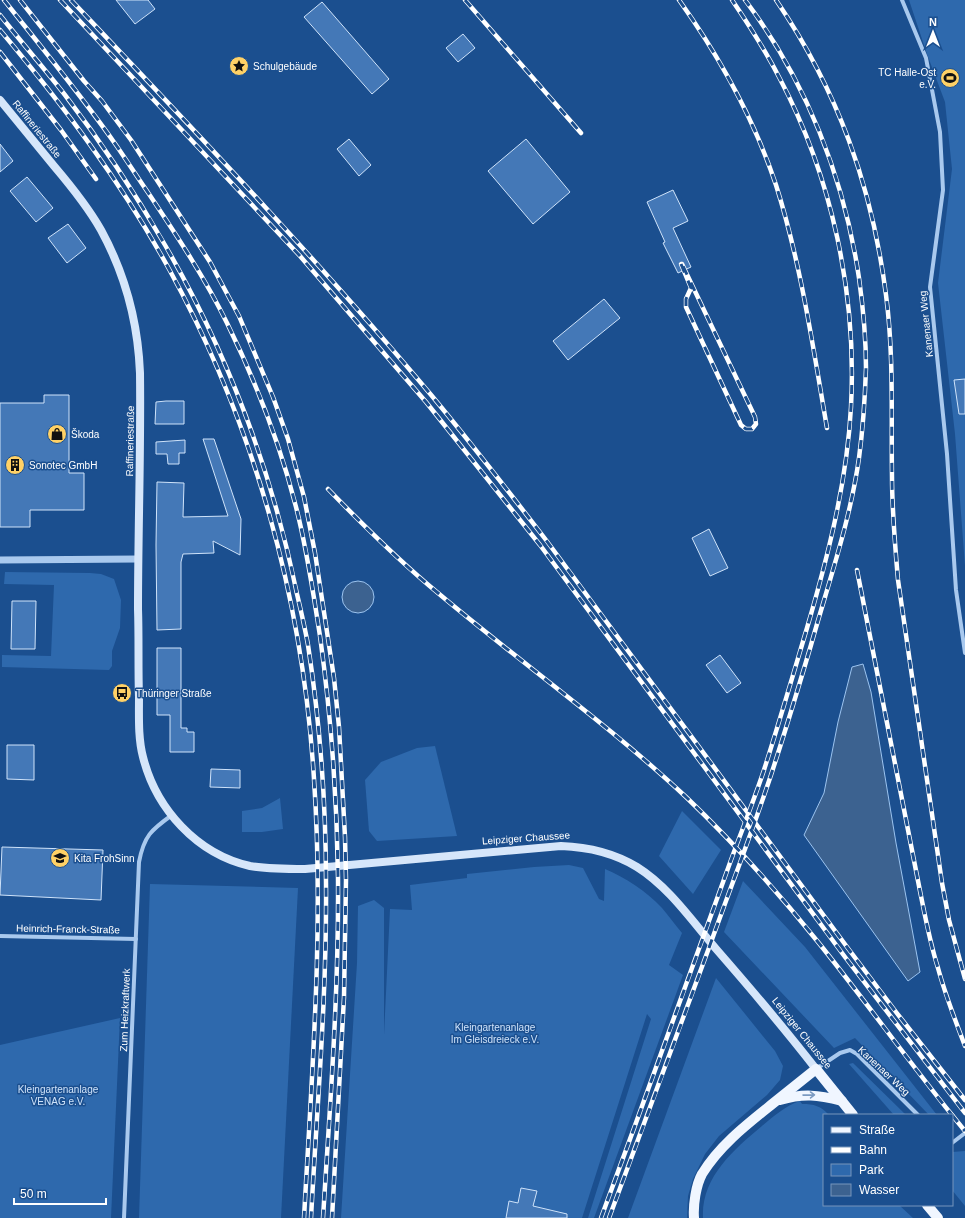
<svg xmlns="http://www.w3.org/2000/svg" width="965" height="1218" font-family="Arial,sans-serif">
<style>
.green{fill:#2e69ad}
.water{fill:#3c6290;stroke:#9cc4f0}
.building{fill:#4478b7;stroke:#cfe3fa}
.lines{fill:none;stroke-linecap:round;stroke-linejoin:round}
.minor{stroke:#a9c9ee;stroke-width:4}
.tertiary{stroke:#a9c9ee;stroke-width:7}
.secondary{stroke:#d6e6fa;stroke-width:8}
.primary{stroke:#f0f6ff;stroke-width:10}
.rail-casing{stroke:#fff;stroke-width:4.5}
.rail{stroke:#1b4f8f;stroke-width:3;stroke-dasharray:9;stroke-linecap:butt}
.oneway{stroke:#7b9ac1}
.labels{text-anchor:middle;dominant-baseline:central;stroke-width:3;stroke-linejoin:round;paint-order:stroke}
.poi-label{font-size:10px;fill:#fff;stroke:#1b4f8f;text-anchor:start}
.street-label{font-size:10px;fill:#fff;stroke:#1b4f8f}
.park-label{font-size:10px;fill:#cfe3fa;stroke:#1b4f8f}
</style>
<rect width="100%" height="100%" fill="#1b4f8f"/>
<g class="green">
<path d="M909 0H965V566L955 434 938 283 952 169 945 102 927 54Z"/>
<path d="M5 572 90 573 101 574 114 579 121 600 120 628 112 651V666L109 670 2 667V655L51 656 54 585 4 584Z"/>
<path d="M435 746 457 836 377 841 369 831 365 780 381 762 417 748Z"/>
<path d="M280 798 283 829 262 832H242V811L262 808Z"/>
<path d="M682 811 721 850 693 894 659 856Z"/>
<path d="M569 865 583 868 599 899 604 901 605 869C626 878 646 891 662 908 669 916 675 925 682 933L669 965 683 975 594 1218H588L651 1019 647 1014 582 1218H341L357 963 358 906 374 900 384 908V1035L390 909 412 910 410 885 467 878V874L534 867Z"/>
<path d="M743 881 805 947 937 1115H929L855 1038 834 1048 724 932Z"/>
<path d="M150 884 298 888 281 1218H139Z"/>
<path d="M716 978 775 1051 783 1066 780 1080 767 1095 719 1136 705 1154 693 1179 688 1196 687 1218H628Z"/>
<path d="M120 1018 111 1218H0V1045Z"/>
<path d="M853 1063 906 1115H894L849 1064Z"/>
<path d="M800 1101 802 1104C814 1104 821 1106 829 1115H824V1205H899L913 1218H703C701 1178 733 1150 762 1126 774 1116 785 1106 800 1101Z"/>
<path d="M965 1151V1206L952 1190V1152Z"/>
</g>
<g class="water">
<circle cx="358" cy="597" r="16"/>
<path d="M863 664 871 692 896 843 920 972 908 981 804 835 824 793 838 722 852 667Z"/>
</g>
<g class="building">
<path d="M116 0H148L155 9 135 24Z"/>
<path d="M322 2 389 79 372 94 304 17Z"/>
<path d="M463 34 475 48 458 62 446 48Z"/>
<path d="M349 139 371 165 359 176 337 149Z"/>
<path d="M526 139 570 192 533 224 488 171Z"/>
<path d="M0 144 13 161 0 172Z"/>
<path d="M27 177 53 208 36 222 10 191Z"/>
<path d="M673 190 688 221 673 228 691 267 678 273 663 243 665 242 647 202Z"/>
<path d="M68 224 86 248 67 263 48 238Z"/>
<path d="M604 299 620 318 568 360 553 341Z"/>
<path d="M965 379V414H959L954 380Z"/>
<path d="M44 395H69V473H84V510H30V527H0V403H44Z"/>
<path d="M166 401H184V424H155L156 402Z"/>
<path d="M203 439H214L241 519 240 555 213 541 214 553 183 554 181 562V629L157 630 156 545 157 482 184 483 183 517 228 516Z"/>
<path d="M185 440V453H179V464H168L167 454H156V442Z"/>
<path d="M709 529 728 568 710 576 692 538Z"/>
<path d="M12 601H36L35 649H11Z"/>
<path d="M157 648H181V728H187V732H194V752H170V715H157Z"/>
<path d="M720 655 741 683 727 693 706 665Z"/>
<path d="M7 745H34V780L7 779Z"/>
<path d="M211 769 240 770V788L210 787Z"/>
<path d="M2 847 103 850 101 900 0 895Z"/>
<path d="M521 1188 537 1191 533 1206 567 1214V1218H506L509 1201 518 1203Z"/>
</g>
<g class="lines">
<g class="minor">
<path d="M902 0 926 58 940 132 943 190 930 287 947 454 956 590 965 653"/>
<path d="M0 936 136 939"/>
<path d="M816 1069 840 1053 850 1050 857 1054 918 1115"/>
<path d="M952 1143 965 1133"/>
<path d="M124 1218 139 862C144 836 151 830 172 815"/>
</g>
<path class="tertiary" d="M0 560 138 559"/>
<path class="secondary" d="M0 100C18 122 36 144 54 166 71 186 88 207 101 230 125 274 138 323 140 373 141 451 138 530 138 609 139 638 138 668 139 697 139 717 138 738 143 757 156 809 197 854 250 866 268 869 286 869 305 869L561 846C588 847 614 853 637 867 669 887 692 921 717 950 751 989 784 1028 816 1069"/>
<g class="primary">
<path d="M780 1100C804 1093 818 1095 842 1101"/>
<path d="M927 1205 938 1218"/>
<path d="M694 1218C693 1205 696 1185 702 1174 719 1146 746 1125 771 1105 786 1093 801 1081 816 1069L853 1115"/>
</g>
<defs>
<g id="rail">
<path d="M4 0C42 48 81 95 116 145 127 161 138 178 149 194 177 236 205 278 227 323 256 382 280 444 296 507 307 549 313 592 320 636 331 716 337 797 338 877 339 991 330 1105 323 1218"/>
<path d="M20 0 84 81 102 101 131 140 210 262 239 316 273 397 288 439 304 497 315 553 334 678 339 727 345 837 346 880 344 997 332 1218"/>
<path d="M60 0 300 256 426 402 540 545 845 957 965 1113"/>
<path d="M71 0C194 130 317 259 432 396 471 443 509 492 546 540L850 951 896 1012 965 1100"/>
<path d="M465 0 581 133"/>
<path d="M679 0C719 56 754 119 776 185 801 264 813 347 827 428"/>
<path d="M776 0C838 91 872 186 886 295 894 355 891 416 892 477 892 511 895 545 898 580L942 883 949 920 965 979"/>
<path d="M0 15C21 42 44 68 65 95 102 143 135 193 165 245 228 354 272 472 297 594 301 611 305 628 308 645 320 723 326 803 326 883 327 995 317 1106 311 1218"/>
<path d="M0 30C63 105 122 183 169 269 255 426 303 600 314 779 324 925 312 1072 304 1218"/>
<path d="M0 52 61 130 96 179"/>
<path d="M681 264 691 288 686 299V307L741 425 746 429H752L756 424 755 417 682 264"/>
<path d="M328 489C363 525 399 561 438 593 520 662 608 724 686 797 733 842 777 891 818 942 864 999 906 1058 952 1115"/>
<path d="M857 570 920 891C925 916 930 943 938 968 945 994 955 1020 965 1046"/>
<path d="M952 1115 965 1131"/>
<path d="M601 1218C645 1099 688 980 731 860 742 830 754 800 764 770 779 723 793 675 807 628 828 556 847 482 851 407 857 294 832 177 779 77 765 50 749 25 732 0"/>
<path d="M609 1218C643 1127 677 1036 710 945 730 889 752 832 771 775 785 732 798 689 811 645 828 584 850 522 859 458 863 428 865 398 866 368 866 338 863 307 859 278 844 177 806 81 745 0"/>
</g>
</defs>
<use href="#rail" class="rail-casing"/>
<use href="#rail" class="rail"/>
</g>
<defs><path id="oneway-shaft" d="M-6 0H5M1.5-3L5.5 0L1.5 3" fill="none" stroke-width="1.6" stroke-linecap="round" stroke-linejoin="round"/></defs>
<use class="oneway" href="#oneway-shaft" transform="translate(809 1095) rotate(-1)"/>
<defs>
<symbol id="sight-disc" viewBox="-11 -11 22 22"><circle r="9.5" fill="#ffd166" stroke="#1b4f8f"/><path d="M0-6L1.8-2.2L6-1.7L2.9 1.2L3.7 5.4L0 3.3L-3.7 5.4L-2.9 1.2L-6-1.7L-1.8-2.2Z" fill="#111"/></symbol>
<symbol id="stadium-disc" viewBox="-11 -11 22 22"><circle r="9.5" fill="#ffd166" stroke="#1b4f8f"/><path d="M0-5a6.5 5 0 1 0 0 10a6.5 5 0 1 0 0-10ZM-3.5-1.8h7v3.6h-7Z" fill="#111"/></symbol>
<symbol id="shop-disc" viewBox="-11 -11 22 22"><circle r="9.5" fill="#ffd166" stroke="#1b4f8f"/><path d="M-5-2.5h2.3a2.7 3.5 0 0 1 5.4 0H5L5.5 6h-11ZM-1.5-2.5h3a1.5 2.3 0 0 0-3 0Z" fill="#111"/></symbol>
<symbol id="building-disc" viewBox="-11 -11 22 22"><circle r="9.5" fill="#ffd166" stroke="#1b4f8f"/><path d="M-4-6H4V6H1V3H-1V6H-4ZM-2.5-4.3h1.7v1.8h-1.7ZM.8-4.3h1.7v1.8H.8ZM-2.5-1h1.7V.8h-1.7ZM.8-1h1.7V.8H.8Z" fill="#111"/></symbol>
<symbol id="bus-disc" viewBox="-11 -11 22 22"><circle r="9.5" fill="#ffd166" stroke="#1b4f8f"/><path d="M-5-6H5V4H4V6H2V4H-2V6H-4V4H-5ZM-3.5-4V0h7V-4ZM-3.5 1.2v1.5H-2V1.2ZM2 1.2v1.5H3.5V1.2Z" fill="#111"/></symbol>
<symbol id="school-disc" viewBox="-11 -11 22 22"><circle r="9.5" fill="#ffd166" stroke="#1b4f8f"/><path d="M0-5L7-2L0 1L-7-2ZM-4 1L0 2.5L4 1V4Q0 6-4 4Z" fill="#111"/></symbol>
</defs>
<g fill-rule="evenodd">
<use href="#sight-disc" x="228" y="55" width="22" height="22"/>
<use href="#stadium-disc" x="939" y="67" width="22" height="22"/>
<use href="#shop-disc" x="46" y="423" width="22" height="22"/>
<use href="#building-disc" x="4" y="454" width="22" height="22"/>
<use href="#bus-disc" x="111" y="682" width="22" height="22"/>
<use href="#school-disc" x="49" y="847" width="22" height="22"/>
</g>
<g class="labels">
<g class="poi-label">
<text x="253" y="66">Schulgebäude</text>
<text x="936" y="72" text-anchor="end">TC Halle-Ost<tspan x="936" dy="12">e.V.</tspan></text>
<text x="71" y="434">Škoda</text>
<text x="29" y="465">Sonotec GmbH</text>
<text x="136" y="693">Thüringer Straße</text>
<text x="74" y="858">Kita FrohSinn</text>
</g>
<g class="street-label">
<text transform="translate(37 129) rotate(51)">Raffineriestraße</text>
<text transform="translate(926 324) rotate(-96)">Kanenaer Weg</text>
<text transform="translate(130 441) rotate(-89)">Raffineriestraße</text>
<text transform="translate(526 838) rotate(-4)">Leipziger Chaussee</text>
<text transform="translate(68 929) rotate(1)">Heinrich-Franck-Straße</text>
<text transform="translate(125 1010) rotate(-88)">Zum Heizkraftwerk</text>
<text transform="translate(802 1033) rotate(51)">Leipziger Chaussee</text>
<text transform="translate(884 1071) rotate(43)">Kanenaer Weg</text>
</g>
<g class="park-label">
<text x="495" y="1027">Kleingartenanlage<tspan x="495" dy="12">Im Gleisdreieck e.V.</tspan></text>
<text x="58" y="1089">Kleingartenanlage<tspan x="58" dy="12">VENAG e.V.</tspan></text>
</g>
</g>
<rect x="823" y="1114" width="130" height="92" fill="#1b4f8f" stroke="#7695bc"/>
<rect x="831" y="1127" width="20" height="6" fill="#f0f6ff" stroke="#7695bc"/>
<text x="859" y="1134" font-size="12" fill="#ffffff">Straße</text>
<rect x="831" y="1147" width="20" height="6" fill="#ffffff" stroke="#7695bc"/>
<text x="859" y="1154" font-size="12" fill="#ffffff">Bahn</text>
<rect x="831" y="1164" width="20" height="12" fill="#2e69ad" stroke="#7695bc"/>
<text x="859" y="1174" font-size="12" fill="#ffffff">Park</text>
<rect x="831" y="1184" width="20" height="12" fill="#3c6290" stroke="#7695bc"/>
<text x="859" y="1194" font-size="12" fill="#ffffff">Wasser</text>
<g transform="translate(933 32)" stroke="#1b4f8f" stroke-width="3" paint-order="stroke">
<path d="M0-3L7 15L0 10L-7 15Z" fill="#ffffff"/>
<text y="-6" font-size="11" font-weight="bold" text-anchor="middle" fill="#ffffff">N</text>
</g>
<path d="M14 1198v6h92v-6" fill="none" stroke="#ffffff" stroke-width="2"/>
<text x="20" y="1198" font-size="12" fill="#ffffff" stroke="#1b4f8f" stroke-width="3" paint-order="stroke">50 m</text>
</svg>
